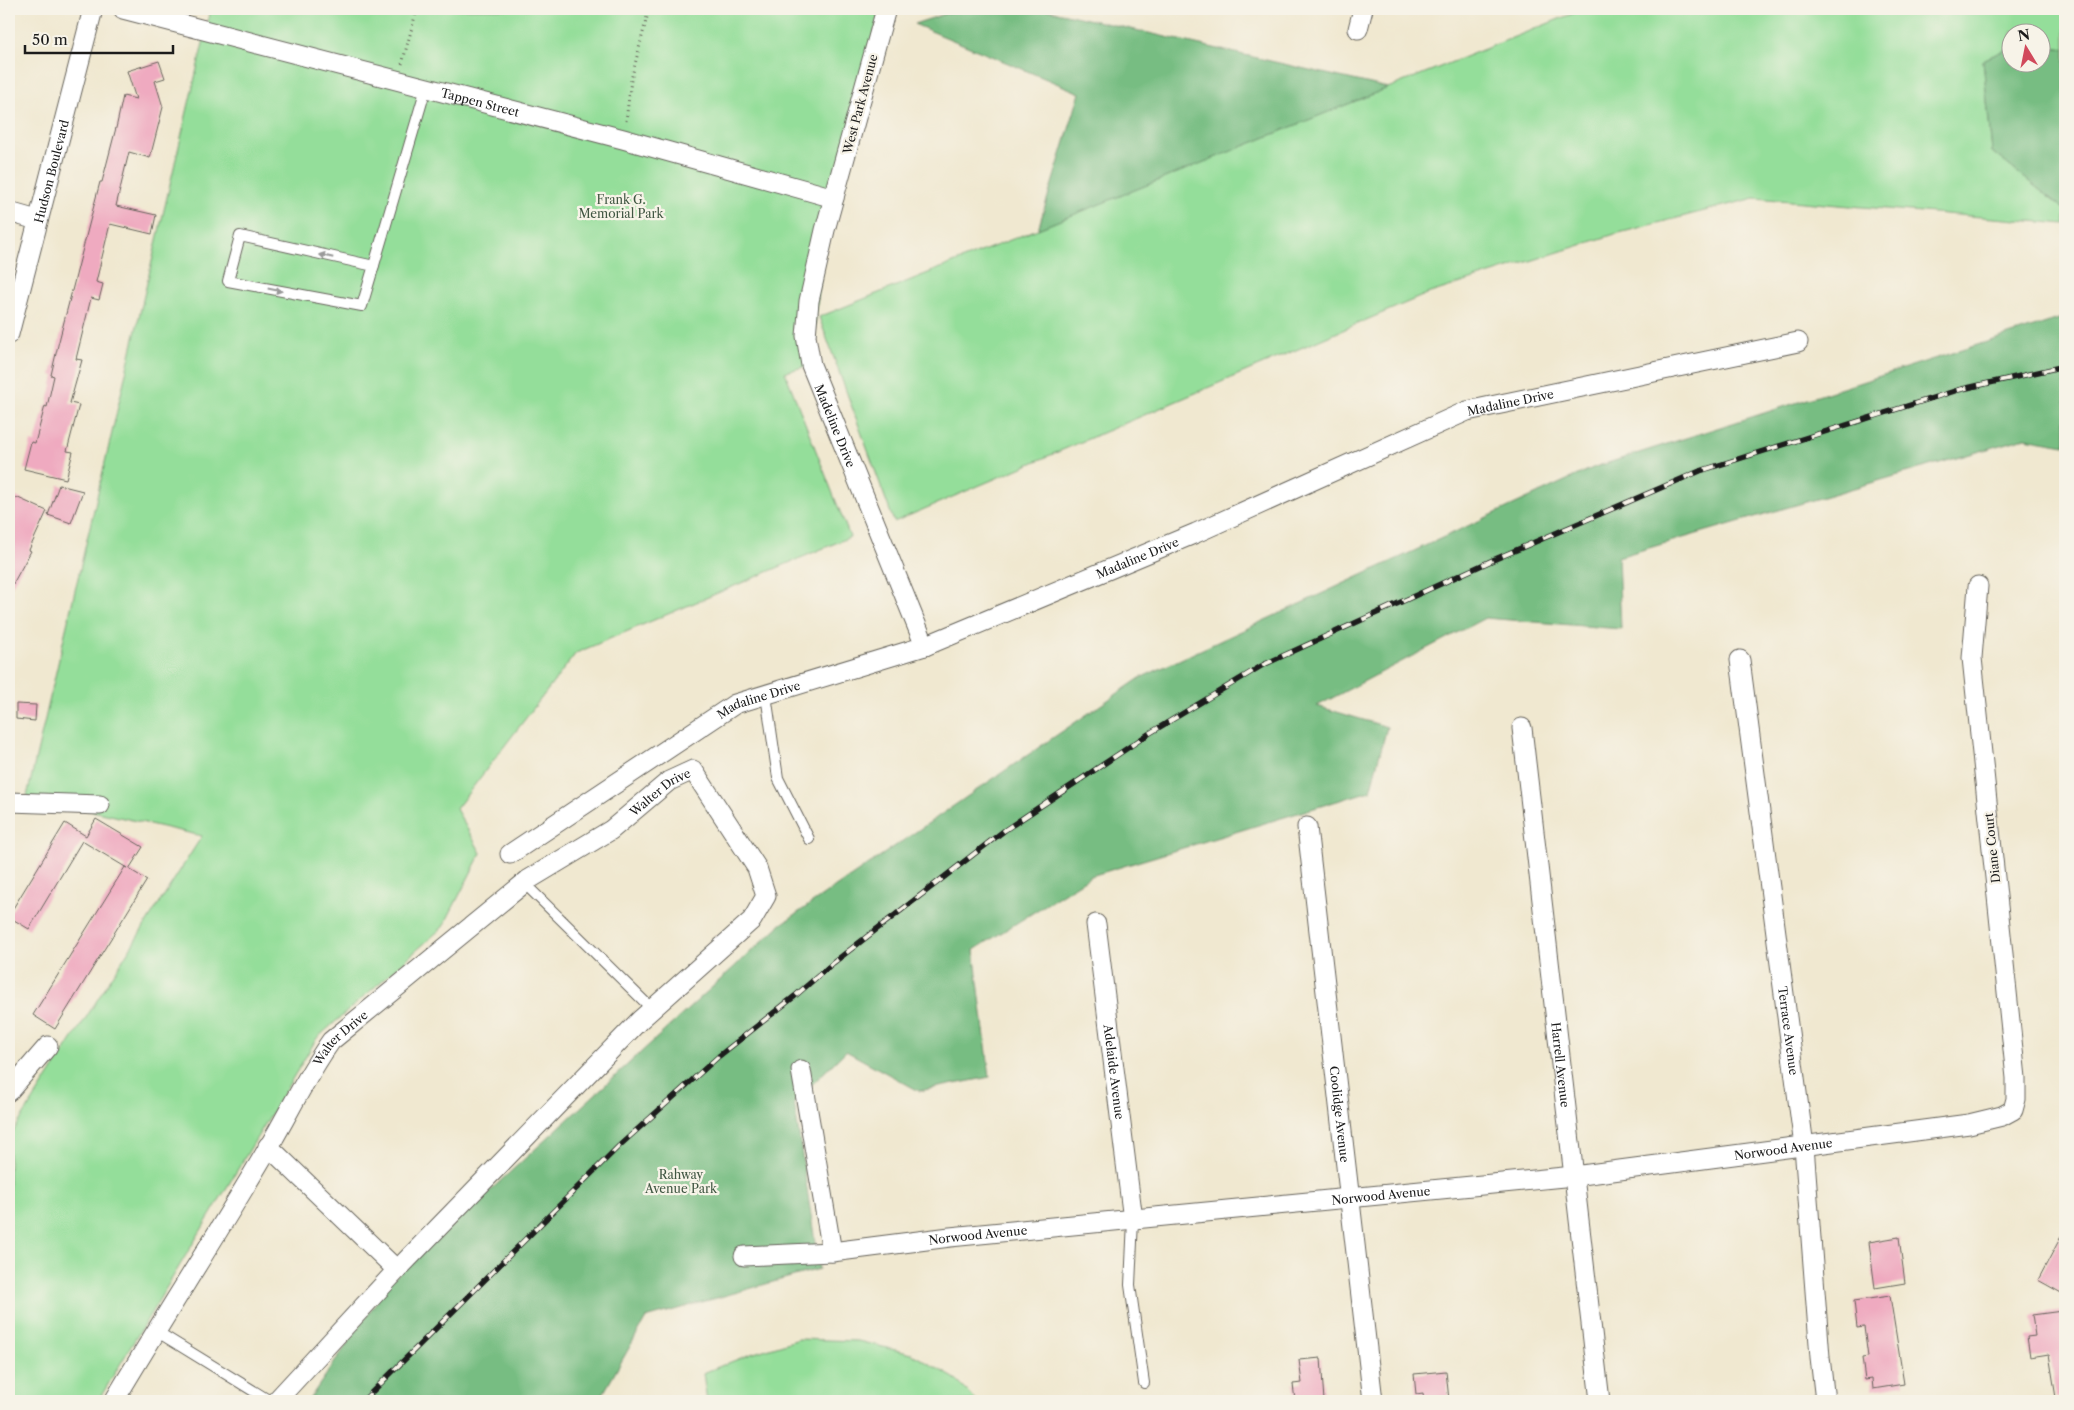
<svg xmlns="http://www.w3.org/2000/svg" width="2074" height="1410" font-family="'Libre Caslon Text',serif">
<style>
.green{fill:#94de9a;stroke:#587d5b}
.forest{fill:#77bd82;stroke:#4a6c4f}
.building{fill:#efaac0}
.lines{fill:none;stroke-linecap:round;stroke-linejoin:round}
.service-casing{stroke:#66635b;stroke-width:12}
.minor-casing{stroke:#66635b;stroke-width:21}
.path{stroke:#66635b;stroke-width:3;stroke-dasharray:1 4;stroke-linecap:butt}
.service{stroke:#fff;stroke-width:10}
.minor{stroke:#fff;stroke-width:19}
.rail-casing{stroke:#1c1c1c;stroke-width:5.5}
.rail{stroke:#f7f3e8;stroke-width:4;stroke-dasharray:11;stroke-linecap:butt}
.oneway{fill:#999}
.labels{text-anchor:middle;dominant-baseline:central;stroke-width:4.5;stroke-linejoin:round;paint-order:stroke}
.street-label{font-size:12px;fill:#1c1c1c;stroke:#f7f3e8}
.park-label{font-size:12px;fill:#405642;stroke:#f7f3e8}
</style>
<rect width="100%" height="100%" fill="#f7f3e8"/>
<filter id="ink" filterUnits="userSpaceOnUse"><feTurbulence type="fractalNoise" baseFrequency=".02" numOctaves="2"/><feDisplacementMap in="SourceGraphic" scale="10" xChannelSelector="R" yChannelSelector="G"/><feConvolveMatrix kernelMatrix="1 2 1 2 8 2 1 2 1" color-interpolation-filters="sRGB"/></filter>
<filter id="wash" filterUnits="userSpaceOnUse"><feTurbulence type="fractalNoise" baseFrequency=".0096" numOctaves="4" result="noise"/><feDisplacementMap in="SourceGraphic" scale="20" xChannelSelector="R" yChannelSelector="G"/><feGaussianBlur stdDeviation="1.12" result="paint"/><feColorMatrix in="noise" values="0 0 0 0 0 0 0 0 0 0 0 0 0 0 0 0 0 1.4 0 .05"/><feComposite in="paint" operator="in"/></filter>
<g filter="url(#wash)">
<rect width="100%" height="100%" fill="#f0e8d0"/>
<g class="green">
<path d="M211 9H880L825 230 811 365 785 372 850 537 576 653 456 809 481 853 443 927 317 1038 98 1401H9V1138L202 836 27 796Z"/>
<path d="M1584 9H2065V49L2042 46V32H2012L2011 47 1983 60 1992 152 2065 210V224L1755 198 1615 234 1427 294 894 522 819 317Z"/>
<path d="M799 1339 858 1341 912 1354 954 1378 977 1401H707L703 1373 751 1354Z"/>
</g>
<g class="forest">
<path d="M960 9H1044L1388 88 1038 229 1080 93 914 24Z"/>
<path d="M2042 46 2065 49V210L1992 152 1983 60 2011 47 2012 62H2042Z"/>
<path d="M2065 317V445L2025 438 1618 557 1621 629 1485 618 1317 706 1387 727 1370 791 1091 876 974 950 990 1077 919 1091 846 1051 794 1102 819 1269 646 1318 599 1401H308L390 1282 780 925 1140 678 1595 467Z"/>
</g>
<g id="blocks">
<g class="building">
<path d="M159 61 165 78 155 81 163 107 150 158 129 152 116 206 156 215 152 234 110 224 96 282 103 284 99 300 91 298 76 359 82 360 70 403 79 405 67 451 73 452 66 479 24 469 31 442 35 443 45 406 47 407 54 376 51 375 58 345 100 182H102L117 124 123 96 136 99 127 71Z"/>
<path d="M59 485 83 491 71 523 48 515Z"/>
<path d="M16 497 47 511 29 550 31 551 9 591V512Z"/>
<path d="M16 704 36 705 35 721 16 719Z"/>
<path d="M96 819 143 847 129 869 147 880 55 1029 33 1015 125 867 127 868 82 841 29 929 9 917V915L65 823 86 836Z"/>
<path d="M2065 1229V1295L2038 1280Z"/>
<path d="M1899 1237 1905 1283 1875 1288 1869 1242Z"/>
<path d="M1890 1296 1904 1384 1873 1389 1872 1379 1865 1380 1862 1358 1868 1357 1864 1327 1857 1328 1854 1301Z"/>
<path d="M2062 1311 2065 1332V1397L2056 1398 2049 1354 2030 1357 2027 1337 2035 1336 2032 1315Z"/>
<path d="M1321 1358 1324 1401H1295L1293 1384 1302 1383 1299 1360Z"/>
<path d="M1446 1371 1449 1400 1424 1401 1423 1393 1416 1394 1414 1374Z"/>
</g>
</g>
</g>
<g filter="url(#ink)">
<use href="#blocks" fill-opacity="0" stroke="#66635b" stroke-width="1"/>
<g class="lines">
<defs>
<g id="service">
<path d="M374 266 240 236 228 281 362 306 426 88"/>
<path d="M766 695 778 778 809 839"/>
<path d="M524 883 652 1009"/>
<path d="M1133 1220 1130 1285 1144 1383"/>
<path d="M156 1331 270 1401"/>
</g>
<g id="minor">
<path id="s1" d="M123 9 623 139 834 198"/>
<path id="s2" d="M886 9 825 230 809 301 806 336 811 365 925 646"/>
<path d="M1358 29 1363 9"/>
<path d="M9 212 37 220"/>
<path id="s3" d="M9 334 93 9"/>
<path id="s4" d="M1740 660 1804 1146 1820 1357 1825 1401"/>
<path id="s5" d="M1522 728 1600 1401"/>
<path d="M9 802 100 805"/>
<path id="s6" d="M1307 827 1373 1401"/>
<path id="s7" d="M510 854 735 704 925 646 1196 533 1467 411 1798 342"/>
<path id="s8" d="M1096 924 1133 1220"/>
<path d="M801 1070 832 1252"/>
<path d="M9 1091 48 1046"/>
<path d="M268 1146 397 1270"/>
<path id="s9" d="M744 1256 832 1252 950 1237 1574 1176 1969 1124 2002 1116 2013 1110 2016 1099V1078L1972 658 1978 586"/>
<path id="s10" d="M114 1401C162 1320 213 1241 261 1160 285 1121 304 1079 331 1041L528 880 611 830 669 781 693 770 757 868 766 896 752 920 640 1020 397 1270 276 1401"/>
</g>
</defs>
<use href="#service" class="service-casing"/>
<use href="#minor" class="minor-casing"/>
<g class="path">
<path d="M402 64 417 9"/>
<path d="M626 121 631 80 649 9"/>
</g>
<use href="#service" class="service"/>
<use href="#minor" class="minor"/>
<defs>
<path id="rail" d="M363 1401 619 1146 719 1056 795 996 833 963 1005 830 1150 733 1263 665 1493 560 1700 471 1958 390 2065 366"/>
</defs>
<use href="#rail" class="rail-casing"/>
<use href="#rail" class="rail"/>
</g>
<defs><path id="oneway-solid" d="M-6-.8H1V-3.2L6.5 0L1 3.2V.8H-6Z" transform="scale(1.25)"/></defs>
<g class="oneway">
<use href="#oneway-solid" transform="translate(326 256) rotate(-167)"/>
<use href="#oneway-solid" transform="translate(275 290) rotate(11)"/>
</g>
</g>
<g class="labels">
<g class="street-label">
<text stroke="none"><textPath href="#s1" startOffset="369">Tappen Street</textPath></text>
<text transform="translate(860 104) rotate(-75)">West Park Avenue</text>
<text stroke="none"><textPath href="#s3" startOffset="168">Hudson Boulevard</textPath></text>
<text stroke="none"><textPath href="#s7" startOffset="1104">Madaline Drive</textPath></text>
<text stroke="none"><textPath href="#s2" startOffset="432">Madeline Drive</textPath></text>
<text stroke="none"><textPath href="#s7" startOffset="699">Madaline Drive</textPath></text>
<text stroke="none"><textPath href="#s7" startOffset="294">Madaline Drive</textPath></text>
<text stroke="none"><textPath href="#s10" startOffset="834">Walter Drive</textPath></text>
<text transform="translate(1992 848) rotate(-96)">Diane Court</text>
<text stroke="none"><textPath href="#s4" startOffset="374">Terrace Avenue</textPath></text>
<text stroke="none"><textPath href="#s10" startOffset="429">Walter Drive</textPath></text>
<text stroke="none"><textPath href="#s5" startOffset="339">Harrell Avenue</textPath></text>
<text stroke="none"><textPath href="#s8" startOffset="149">Adelaide Avenue</textPath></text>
<text stroke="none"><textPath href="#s6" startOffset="289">Coolidge Avenue</textPath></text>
<text stroke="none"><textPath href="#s9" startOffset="1045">Norwood Avenue</textPath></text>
<text stroke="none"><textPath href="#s9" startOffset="640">Norwood Avenue</textPath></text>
<text stroke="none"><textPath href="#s9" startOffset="235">Norwood Avenue</textPath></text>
</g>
<g class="park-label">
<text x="621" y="199">Frank G.<tspan x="621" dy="14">Memorial Park</tspan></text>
<text x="681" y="1174">Rahway<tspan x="681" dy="14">Avenue Park</tspan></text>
</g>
</g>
<rect width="2074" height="1410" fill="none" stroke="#f7f3e8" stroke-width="30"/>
<g transform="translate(2026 48) rotate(350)"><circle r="24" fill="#f7f3e8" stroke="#9f9d96"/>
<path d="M0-4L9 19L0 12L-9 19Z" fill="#d1495b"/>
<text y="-8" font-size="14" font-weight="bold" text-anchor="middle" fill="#1c1c1c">N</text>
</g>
<path d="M25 45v8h148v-8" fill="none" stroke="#1c1c1c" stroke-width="2.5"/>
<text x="32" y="45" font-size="15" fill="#1c1c1c" stroke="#f7f3e8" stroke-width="4" paint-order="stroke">50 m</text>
</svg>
